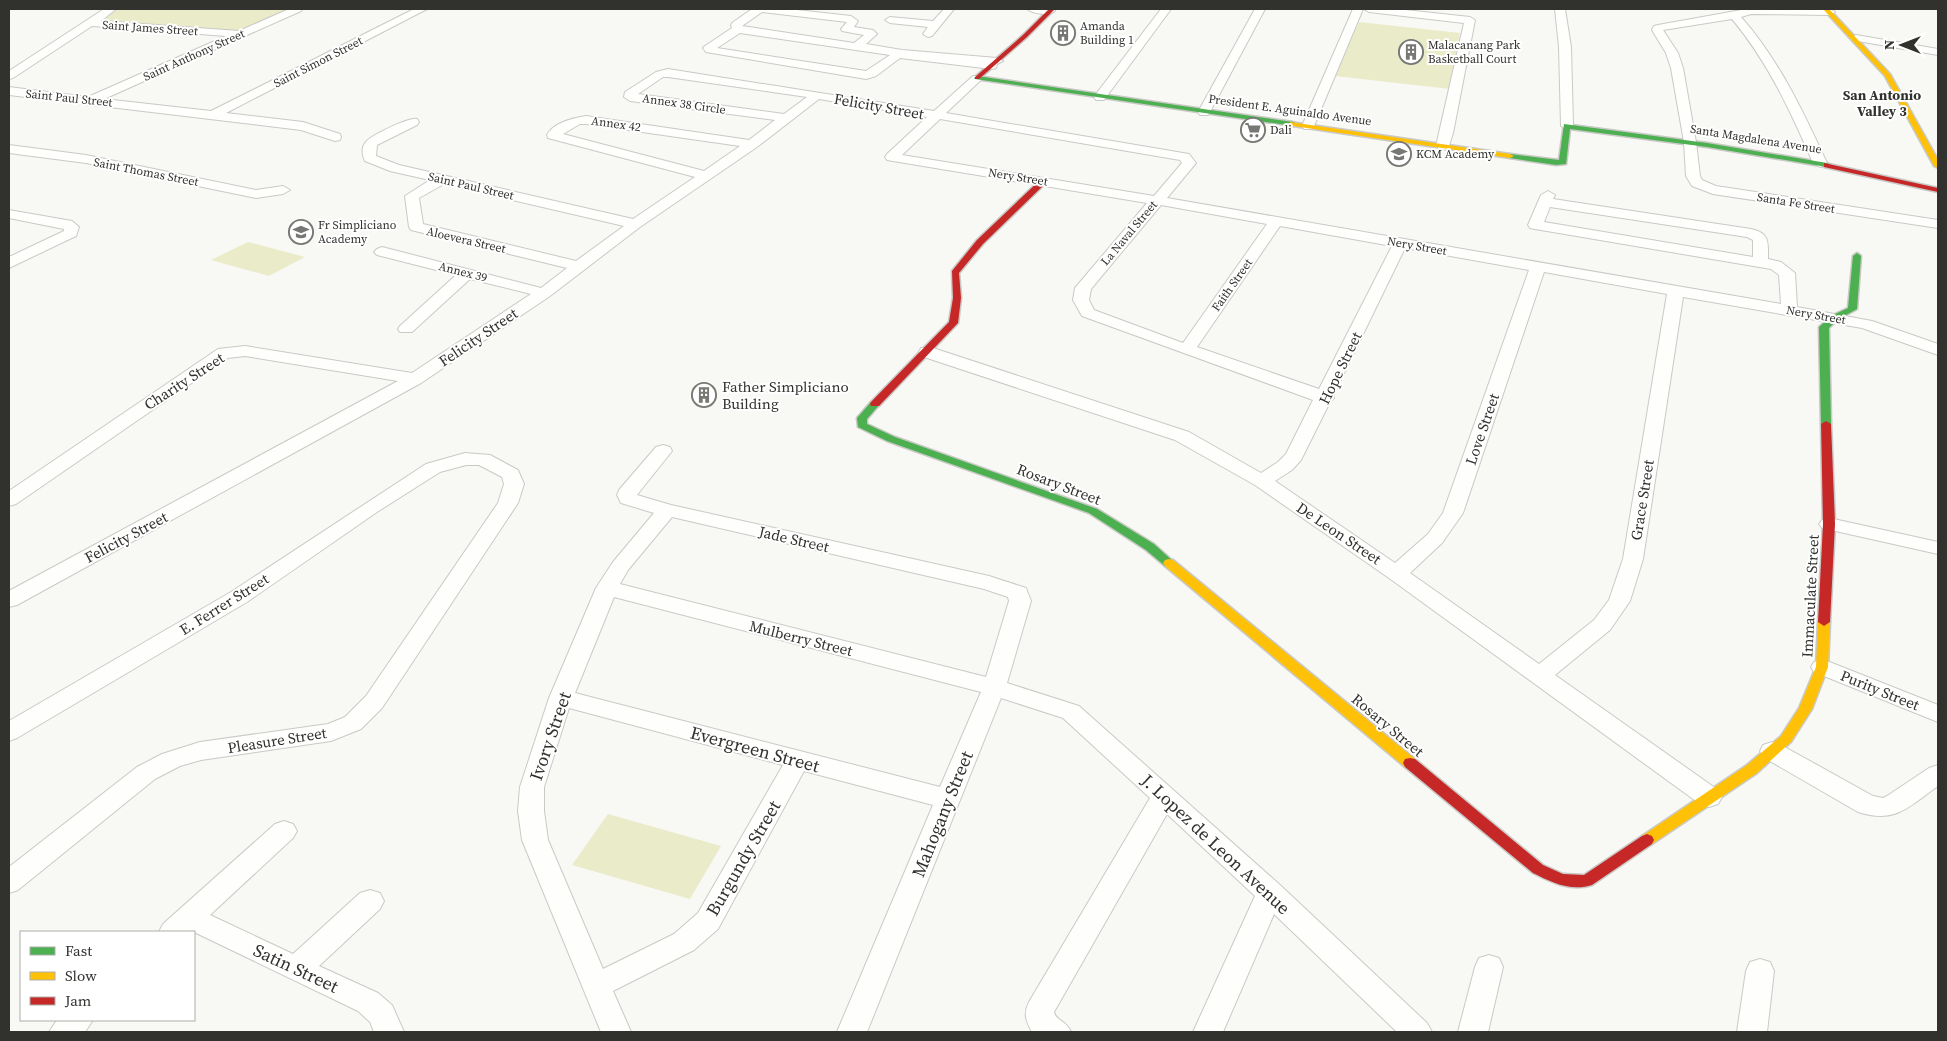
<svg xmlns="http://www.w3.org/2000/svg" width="1947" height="1041" font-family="'Source Serif 4',serif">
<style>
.green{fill:#eaecc9}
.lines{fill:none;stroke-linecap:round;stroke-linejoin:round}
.street-casing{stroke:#c9c9c6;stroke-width:2}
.fast-casing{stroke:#c9c9c6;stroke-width:3}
.slow-casing{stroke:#c9c9c6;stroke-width:3}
.jam-casing{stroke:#c9c9c6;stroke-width:3}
.street{fill:#fefefd;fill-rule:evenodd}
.fast{fill:#4caf50;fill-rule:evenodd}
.slow{fill:#ffc107;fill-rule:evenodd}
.jam{fill:#c62828;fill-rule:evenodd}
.labels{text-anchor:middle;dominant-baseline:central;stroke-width:4;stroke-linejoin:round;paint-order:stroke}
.far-poi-label{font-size:12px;fill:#31312e;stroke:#fff;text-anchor:start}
.far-street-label{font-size:12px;fill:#31312e;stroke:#fff}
.far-neighbourhood-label{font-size:14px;font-weight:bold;fill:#31312e;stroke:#fff}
.street-label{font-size:15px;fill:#31312e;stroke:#fff}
.poi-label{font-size:15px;fill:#31312e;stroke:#fff;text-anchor:start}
.near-street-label{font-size:18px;fill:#31312e;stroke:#fff}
</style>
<rect width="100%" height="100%" fill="#f8f8f4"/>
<g class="green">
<path d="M117 9H291L241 32 97 22Z"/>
<path d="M1359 22 1460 33 1450 89 1335 76Z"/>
<path d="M248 242 305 257 269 276 211 260Z"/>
<path d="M608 814 721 846 690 899 572 865Z"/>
</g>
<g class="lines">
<defs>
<g id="street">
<path d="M104 9H116L101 21 239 31 289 9H302L301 11 104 99 211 111 414 9H427L226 113 303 122 340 134 341 137 340 140 335 141 301 130 9 95V87L88 97 226 36 92 26 13 78 9 79V71Z"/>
<path d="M752 9H788L851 16 858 21 854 27 873 30 877 34 866 44 902 50 997 58 1003 61 997 64 996 68 992 69 900 58 876 76 866 79 706 52 703 48 705 46 732 28 731 25 732 23ZM762 12 847 22 841 29 842 31 864 35 854 43 742 26ZM740 33 890 55 866 71 717 48Z"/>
<path d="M944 9H954L932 36 928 37 923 34 928 27 890 23 885 20 890 17 933 21Z"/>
<path d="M1027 9H1054L1055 11C1049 16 1033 14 1027 9Z"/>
<path d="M1161 9H1171L1104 100H1096L1094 97 1096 94Z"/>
<path d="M1255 9H1265L1210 112 1208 115H1200L1198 112Z"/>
<path d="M1353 9H1363L1314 126 1312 129H1304L1302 126Z"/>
<path d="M1364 9H1396L1470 17 1475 20 1453 133 1448 149 1443 150 1436 146 1464 23 1369 12Z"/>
<path d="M1555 9H1565L1571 47 1573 126 1567 130 1561 126 1559 47Z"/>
<path d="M1747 9H1830L1835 12 1830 15 1751 14 1741 17C1779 60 1803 111 1827 163L1820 167 1813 163C1791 112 1768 62 1732 19L1663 30 1678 53 1683 68 1696 142 1700 176 1702 180 1716 186 1938 220V228L1713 194 1692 186 1686 176 1684 142 1671 68 1666 53 1652 30 1654 26 1658 25Z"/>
<path d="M1856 35 1938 49V55L1852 40 1850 38Z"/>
<path d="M668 69 934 111 973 76H981L983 78 981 80 946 113 1189 154 1196 163 1167 198 1781 304 1779 275 1771 269 1535 229 1530 228 1528 225 1541 195 1548 191 1555 195 1553 199 1751 229C1770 233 1768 242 1768 259L1781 262 1795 273 1797 307 1872 321 1938 344V355L1862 328 1683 297 1643 559 1630 601 1610 630 1555 675 1718 790 1722 797 1718 804 1709 807 1700 804 1389 578 1255 485 1175 440 921 356 919 352 921 348H933L1189 432 1261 473 1278 462 1286 454 1313 400 1082 316 1073 300 1075 288 1147 203 887 160 885 157 887 154 927 117 819 99 757 147 640 227 550 296 421 383 17 605 9 607V591L398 381 245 356 228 358 16 504 9 506V491L218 349 245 346 412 373 531 294 470 279 412 332H400L398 329 400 326 456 275 377 255 374 252 377 249 382 247 541 288 567 268 411 230 409 227 405 196 430 180 390 171 365 161C362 155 361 147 366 142 371 135 410 117 417 119L419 122 417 125 377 145 376 156 399 165 633 219 695 177 548 138 547 135C553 123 573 118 586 116L749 140 775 120 630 101 624 97 625 92 656 72ZM663 77H668L807 97 784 114 638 94ZM940 119 1180 160 1182 163 1154 196 902 155ZM580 124H586L740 146 704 171 563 134ZM444 184 624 226 576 261 423 224 419 198ZM1161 205 1267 224 1183 343 1094 310 1089 300 1091 289ZM1550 207 1747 237 1753 240V257L1544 222ZM1280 226 1392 246 1319 389 1197 347ZM1405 248 1529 270 1443 513 1428 534 1395 563 1275 481 1292 470 1301 460 1330 402 1334 398 1333 396ZM1544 272 1667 294 1623 559 1609 600 1594 620 1539 664 1410 573 1442 543 1463 513Z"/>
<path d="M9 145 86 155 256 190 283 186 290 190 283 194 256 198 86 163 9 153Z"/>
<path d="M9 210 72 221 79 227 76 236 9 268V257L64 231V229L9 218Z"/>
<path d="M663 445 670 447 672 451 637 495 671 505 989 576 1026 588 1031 601 1007 683 1079 706 1280 885 1427 1023 1432 1032H1397L1274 914 1223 1032H1193L1255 896 1167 814 1054 1012C1056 1021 1066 1020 1071 1032H1032C1026 1021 1023 1014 1029 1002L1150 798 1063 718 1001 698 867 1032H837L933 805 804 771 718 929 694 950 613 991 631 1032H601L522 840 518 811 520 787 549 698 596 588 613 562 654 513 621 503 617 495 619 490 656 447ZM672 517 984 589 1008 597 1009 601 986 677 620 584 628 570ZM614 597 981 692 940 787 575 693ZM569 708 783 765 698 913 674 934 603 969 548 840 544 811V787Z"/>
<path d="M465 453 490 455 518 470 524 484 518 503 382 708 361 729 331 741 201 760 180 766 155 779 18 890 9 893V867L137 767 162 754 200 742 328 724 345 717 366 696 498 503 504 484 502 477 479 465H466L440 472 377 512 247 602 17 738 9 741V721L231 592 426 464Z"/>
<path d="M1829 518 1938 542V554L1822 528 1819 524 1822 520Z"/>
<path d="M1822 659 1938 705V722L1814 672 1811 667 1814 662Z"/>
<path d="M1772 742 1781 745 1873 796 1883 798 1887 796 1929 768 1938 765V786C1908 807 1896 824 1858 812L1763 757 1760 751 1763 745Z"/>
<path d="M284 821 293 824 297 831 293 838 210 915 293 954 360 893 370 890 380 893 384 901 380 909 319 966 378 993 392 1005 404 1032H374L370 1022 358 1011 194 932H159L163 924 275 824Z"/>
<path d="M1489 955 1499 958 1503 967 1488 1032H1458L1475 967 1479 958Z"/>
<path d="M1760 959 1770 962 1774 971 1767 1032H1737L1746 971 1750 962Z"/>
<path d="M57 1020H93L85 1032H49Z"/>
</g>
<g id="fast">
<path d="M977 76 1293 122 1297 124 1293 126 975 79 974 78Z"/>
<path d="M1564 124 1707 143 1827 163 1831 165 1827 167 1707 147 1570 129 1566 164 1556 165 1510 158 1506 156 1510 154 1559 160Z"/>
<path d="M1857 253 1861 256 1857 309 1837 320 1829 328 1831 424 1826 427 1821 424 1819 327 1831 316 1848 308 1853 256Z"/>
<path d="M875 401 880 404 867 419V424L895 437 1097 509 1154 544 1175 563 1173 566H1165L1146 550 1089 513 887 441 858 427 857 418 871 402Z"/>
</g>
<g id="slow">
<path d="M1823 9H1829L1890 74 1938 160V168L1934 166 1885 76Z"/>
<path d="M1290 122 1510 154 1514 156 1510 158 1293 126H1290Z"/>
<path d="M1169 559 1173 560 1415 759 1417 763 1415 767 1410 768 1405 767 1165 566 1163 563 1165 560Z"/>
<path d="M1824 618 1830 622 1828 667 1812 709 1791 742 1757 773 1652 844 1647 846 1642 844 1640 840 1642 836 1747 765 1781 736 1799 708 1816 667 1818 622Z"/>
</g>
<g id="jam">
<path d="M1049 9H1055L1027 37 979 79H975V77L1023 35Z"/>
<path d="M1824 163 1938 188V192L1824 167Z"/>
<path d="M1041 179 1048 181 983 244 959 273 961 298 958 323 879 406H871L870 404 871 402 949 322 953 298 952 271 977 240Z"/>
<path d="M1826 421 1831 424 1835 524 1830 622 1824 626 1818 622 1823 524 1821 424Z"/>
<path d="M1410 758 1415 759 1543 865 1563 874 1584 875 1642 836 1647 834 1652 836 1654 840 1652 844 1592 885C1571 892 1551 882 1533 873L1405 767 1403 763 1405 759Z"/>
</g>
</defs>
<use href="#street" class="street-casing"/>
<use href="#fast" class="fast-casing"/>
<use href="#slow" class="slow-casing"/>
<use href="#jam" class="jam-casing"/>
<use href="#street" class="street"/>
<use href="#fast" class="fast"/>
<use href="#slow" class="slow"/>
<use href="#jam" class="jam"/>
</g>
<defs>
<symbol id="building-ring" viewBox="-11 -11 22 22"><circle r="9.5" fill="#fff" stroke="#777773" stroke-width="1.5"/><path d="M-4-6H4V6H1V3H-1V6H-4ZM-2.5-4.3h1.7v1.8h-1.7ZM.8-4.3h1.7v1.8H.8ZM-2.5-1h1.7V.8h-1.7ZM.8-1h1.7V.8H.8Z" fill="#777773"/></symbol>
<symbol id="supermarket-ring" viewBox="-11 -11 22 22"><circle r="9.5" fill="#fff" stroke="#777773" stroke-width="1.5"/><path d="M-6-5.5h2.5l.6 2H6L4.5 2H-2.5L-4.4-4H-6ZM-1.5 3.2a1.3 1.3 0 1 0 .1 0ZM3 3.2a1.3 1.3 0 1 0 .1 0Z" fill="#777773"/></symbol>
<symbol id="school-ring" viewBox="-11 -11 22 22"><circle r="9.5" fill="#fff" stroke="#777773" stroke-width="1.5"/><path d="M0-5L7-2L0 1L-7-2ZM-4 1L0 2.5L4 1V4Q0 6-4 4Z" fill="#777773"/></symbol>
</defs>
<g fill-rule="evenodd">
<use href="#building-ring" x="1049" y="19" width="28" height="28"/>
<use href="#building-ring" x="1397" y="38" width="28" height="28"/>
<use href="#supermarket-ring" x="1239" y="116" width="28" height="28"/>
<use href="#school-ring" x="1385" y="140" width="28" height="28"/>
<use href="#school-ring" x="287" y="218" width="28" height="28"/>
<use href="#building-ring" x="690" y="381" width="28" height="28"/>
</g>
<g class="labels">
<g class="far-poi-label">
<text x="1080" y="26">Amanda<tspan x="1080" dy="14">Building 1</tspan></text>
<text x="1428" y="45">Malacanang Park<tspan x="1428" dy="14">Basketball Court</tspan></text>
<text x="1270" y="130">Dali</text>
<text x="1416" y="154">KCM Academy</text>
<text x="318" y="225">Fr Simpliciano<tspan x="318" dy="14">Academy</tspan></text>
</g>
<g class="far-street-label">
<text transform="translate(150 28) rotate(4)">Saint James Street</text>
<text transform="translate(194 55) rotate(-24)">Saint Anthony Street</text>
<text transform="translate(318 62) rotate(-27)">Saint Simon Street</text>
<text transform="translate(69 98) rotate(6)">Saint Paul Street</text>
<text transform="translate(684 104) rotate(8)">Annex 38 Circle</text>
<text transform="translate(1290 110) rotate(8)">President E. Aguinaldo Avenue</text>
<text transform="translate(616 124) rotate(8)">Annex 42</text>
<text transform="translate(1756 139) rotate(9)">Santa Magdalena Avenue</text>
<text transform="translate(146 172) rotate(11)">Saint Thomas Street</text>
<text transform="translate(1018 177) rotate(9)">Nery Street</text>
<text transform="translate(471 186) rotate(13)">Saint Paul Street</text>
<text transform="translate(1796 203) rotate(9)">Santa Fe Street</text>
<text transform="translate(1129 233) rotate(-50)">La Naval Street</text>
<text transform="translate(466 240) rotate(13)">Aloevera Street</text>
<text transform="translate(1417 246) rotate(10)">Nery Street</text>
<text transform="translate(463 272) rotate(14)">Annex 39</text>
<text transform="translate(1232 285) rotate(-55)">Faith Street</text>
<text transform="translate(1816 315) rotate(10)">Nery Street</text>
</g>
<g class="far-neighbourhood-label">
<text x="1882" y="95">San Antonio<tspan x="1882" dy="16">Valley 3</tspan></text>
</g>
<g class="street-label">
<text transform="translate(879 106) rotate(10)">Felicity Street</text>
<text transform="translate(478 337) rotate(-34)">Felicity Street</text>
<text transform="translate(1340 368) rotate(-64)">Hope Street</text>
<text transform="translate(184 381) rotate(-33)">Charity Street</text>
<text transform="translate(1482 429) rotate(-71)">Love Street</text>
<text transform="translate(1059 484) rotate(21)">Rosary Street</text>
<text transform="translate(1642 500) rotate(-81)">Grace Street</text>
<text transform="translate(1339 533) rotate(34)">De Leon Street</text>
<text transform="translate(126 537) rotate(-28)">Felicity Street</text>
<text transform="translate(794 539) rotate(13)">Jade Street</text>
<text transform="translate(1810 596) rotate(-87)">Immaculate Street</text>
<text transform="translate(224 604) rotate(-32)">E. Ferrer Street</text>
<text transform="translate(801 638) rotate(14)">Mulberry Street</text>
<text transform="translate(1880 690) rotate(22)">Purity Street</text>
<text transform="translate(1388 725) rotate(40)">Rosary Street</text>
<text transform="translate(277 740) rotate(-9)">Pleasure Street</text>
</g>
<g class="poi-label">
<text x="722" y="386">Father Simpliciano<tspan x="722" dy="17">Building</tspan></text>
</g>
<g class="near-street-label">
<text transform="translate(550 736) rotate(-71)">Ivory Street</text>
<text transform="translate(755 749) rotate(15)">Evergreen Street</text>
<text transform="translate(942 814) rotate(-68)">Mahogany Street</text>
<text transform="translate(1216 844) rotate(43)">J. Lopez de Leon Avenue</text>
<text transform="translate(743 858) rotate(-60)">Burgundy Street</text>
<text transform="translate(296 968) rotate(25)">Satin Street</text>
</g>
</g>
<rect width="1947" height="1041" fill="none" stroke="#31312e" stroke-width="20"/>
<rect x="20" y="931" width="175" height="90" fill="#ffffff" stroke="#adadab"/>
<rect x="30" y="947" width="25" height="8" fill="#4caf50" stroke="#adadab"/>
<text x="65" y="956" font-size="15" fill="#31312e">Fast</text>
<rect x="30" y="972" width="25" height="8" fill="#ffc107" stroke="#adadab"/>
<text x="65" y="981" font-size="15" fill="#31312e">Slow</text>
<rect x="30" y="997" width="25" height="8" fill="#c62828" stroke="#adadab"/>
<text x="65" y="1006" font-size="15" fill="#31312e">Jam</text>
<g transform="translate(1902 45) rotate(270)" stroke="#ffffff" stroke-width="4" paint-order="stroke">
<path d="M0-4L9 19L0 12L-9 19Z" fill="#31312e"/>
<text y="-8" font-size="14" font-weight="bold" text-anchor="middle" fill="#31312e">N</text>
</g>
</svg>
